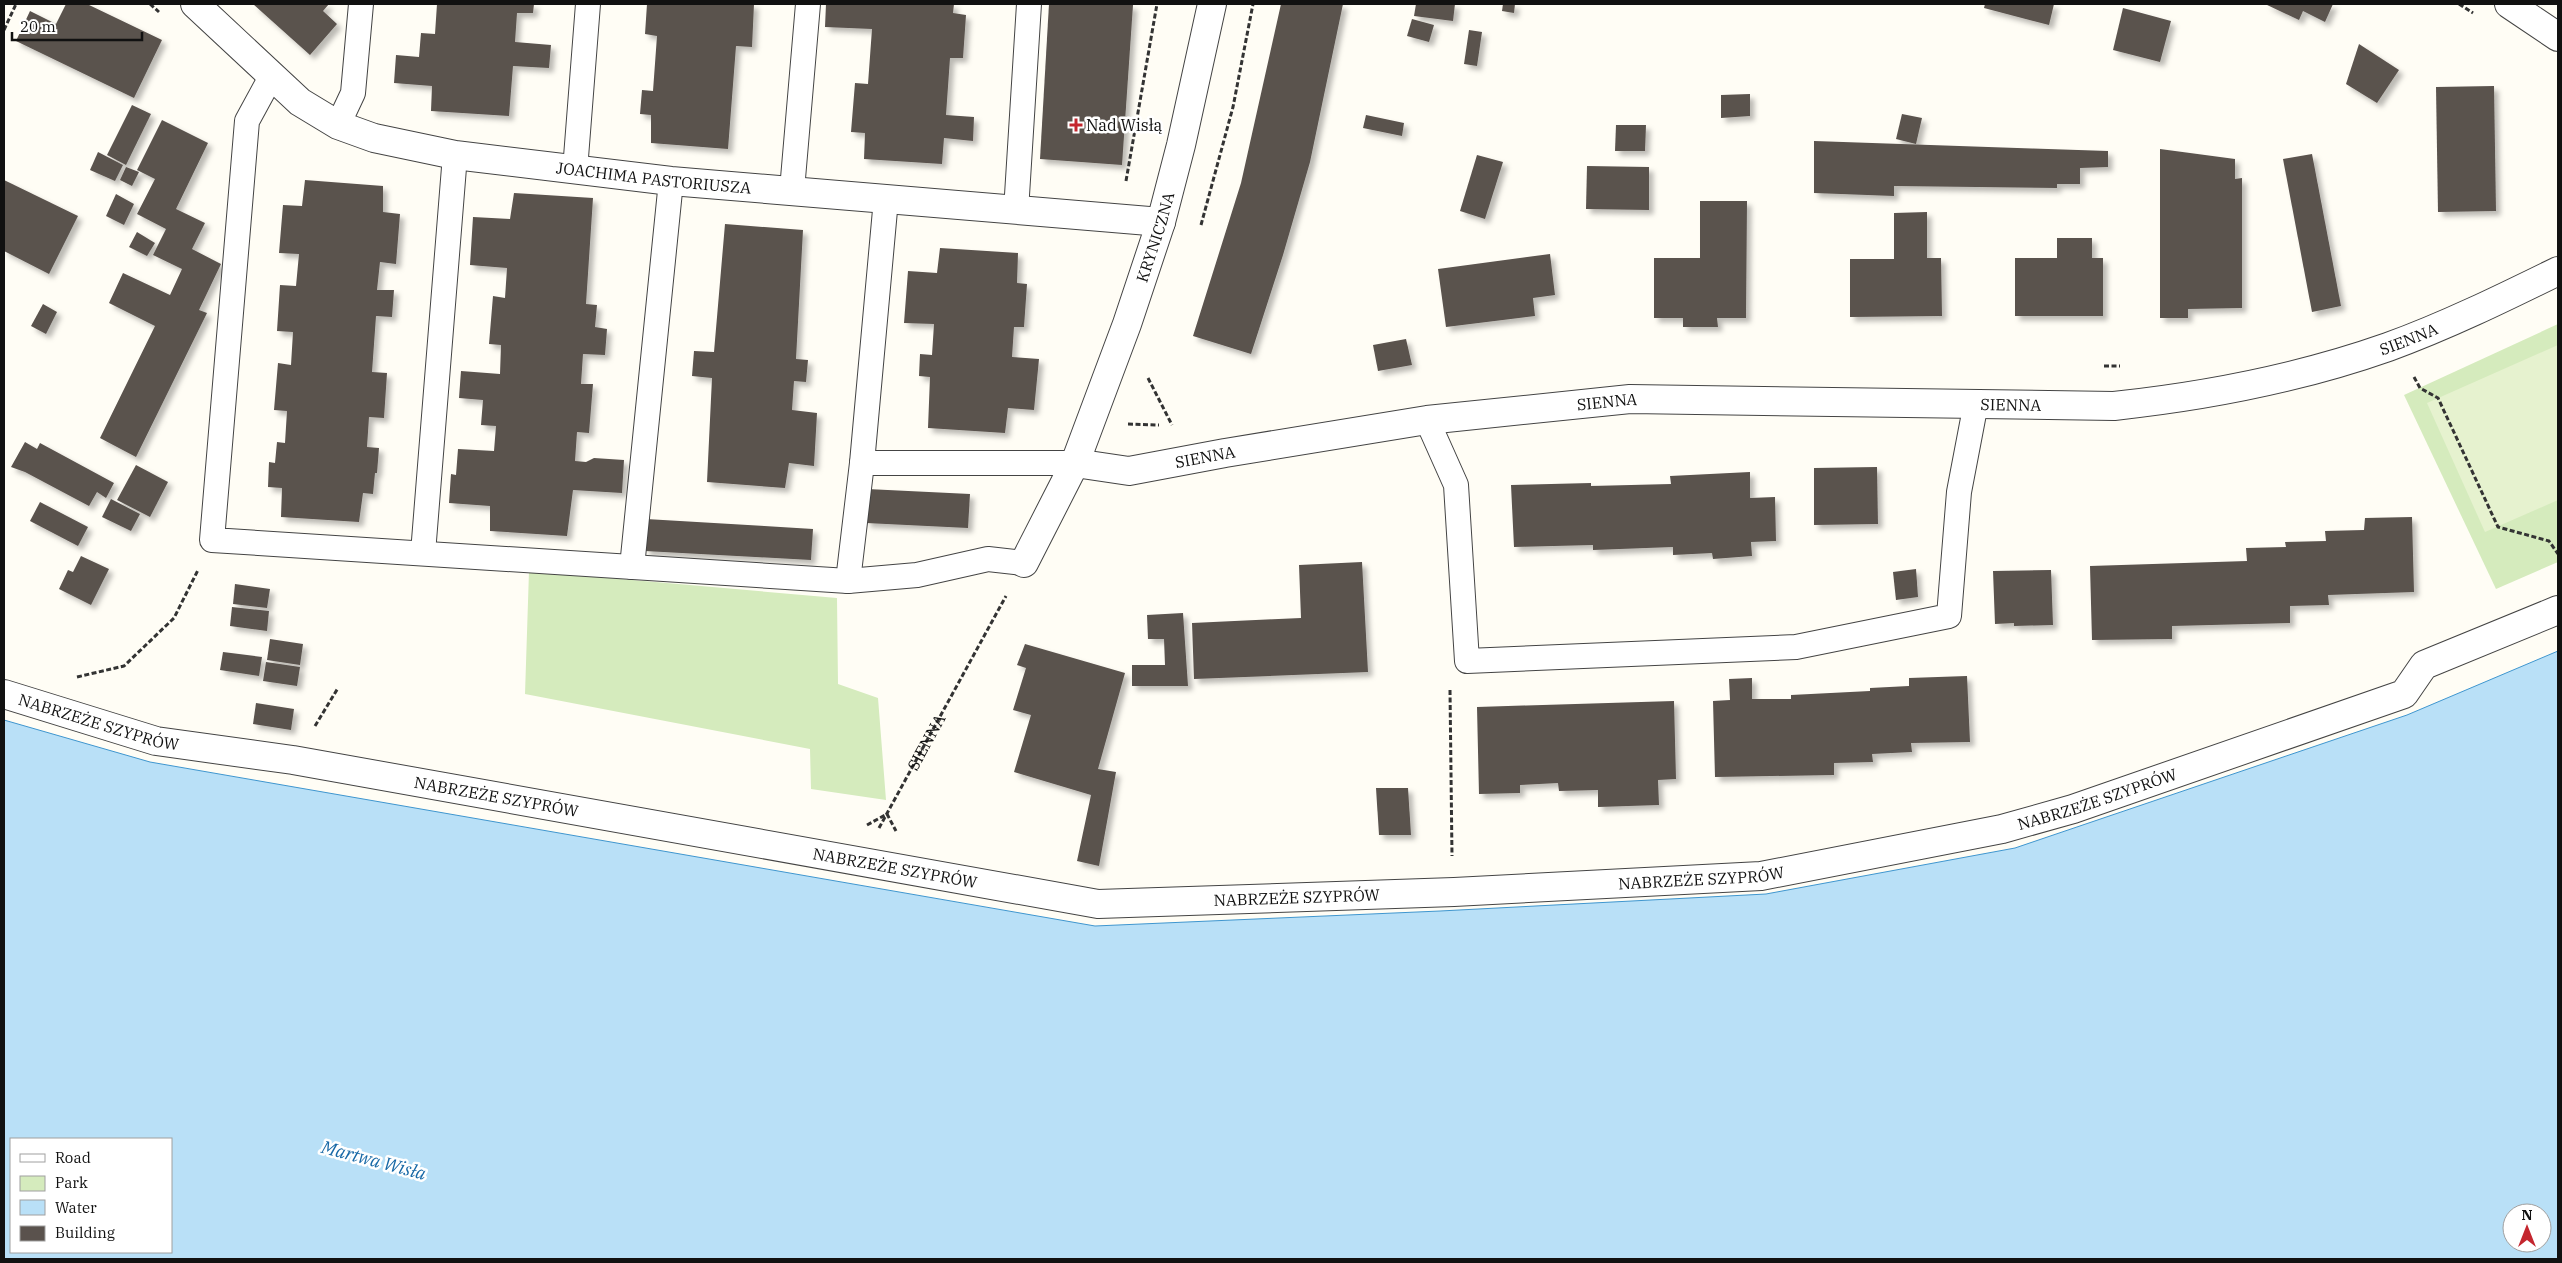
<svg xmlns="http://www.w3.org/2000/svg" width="2562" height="1263" font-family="'IBM Plex Serif',serif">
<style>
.green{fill:#d5ebbd}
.pitch{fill:#e6f2cf}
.water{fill:#b9e0f7;stroke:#3f96cf;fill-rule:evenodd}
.building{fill:#5a524d;filter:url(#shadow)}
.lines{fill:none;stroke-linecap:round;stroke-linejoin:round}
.lane-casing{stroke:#444;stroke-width:26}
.street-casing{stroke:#444;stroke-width:30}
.path{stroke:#333;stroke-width:3;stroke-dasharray:5 2.5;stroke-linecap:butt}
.lane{stroke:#fff;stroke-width:24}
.street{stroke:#fff;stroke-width:28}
.poi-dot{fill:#c4262e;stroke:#fff;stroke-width:2}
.labels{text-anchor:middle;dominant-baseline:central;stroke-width:5;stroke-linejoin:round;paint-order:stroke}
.poi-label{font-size:16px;fill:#111;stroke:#fff;text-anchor:start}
.street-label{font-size:16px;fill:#111;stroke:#fff}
.water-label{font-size:18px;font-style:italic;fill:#1768a6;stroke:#fff}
</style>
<defs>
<filter id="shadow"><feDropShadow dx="4.5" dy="4.5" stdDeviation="2.5" flood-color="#0004"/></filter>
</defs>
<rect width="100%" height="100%" fill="#fffdf5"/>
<g class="green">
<path d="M2558 324V562L2496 589 2404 395Z"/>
<path d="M529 571 837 598 838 684 878 698 886 800 811 789 810 749 525 694Z"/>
</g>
<path class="pitch" d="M2558 345V500L2485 532 2427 403Z"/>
<path class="water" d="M2558 651V1259H4V720L150 762 1095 926 1440 911 1766 894 2015 848 2407 715ZM11 1139H171V1252H11ZM2512 1213H2542V1243H2512Z"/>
<g class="building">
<path d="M66 4H87L162 40 134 98 16 41 30 11 56 24Z"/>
<path d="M253 4H329L323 11 337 24 310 55Z"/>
<path d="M437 4H534L533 13H517L515 42 551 45 549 68 513 66 509 116 431 111 432 86 394 83 396 55 419 57 421 33 435 34Z"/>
<path d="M647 4H754L752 47 736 46 728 149 651 143V115L640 114 642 90 653 91 657 36 645 34Z"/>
<path d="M826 4H954L953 13 966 15 963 58H950L946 115 974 117 973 141 944 138 942 164 864 159 865 133 851 132 855 83 868 84 872 29 825 27Z"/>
<path d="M1049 4 1133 5 1122 165 1040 159Z"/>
<path d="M1281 4H1343L1310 162 1283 255 1251 354 1193 336 1241 183Z"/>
<path d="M1416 4H1455L1453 21 1414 16Z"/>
<path d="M1503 4H1515L1514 13 1502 11Z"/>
<path d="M1985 4H2054L2049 25 1984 8Z"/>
<path d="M2265 4H2333L2325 22 2303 11 2299 20Z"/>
<path d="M2123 8 2171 21 2160 62 2113 50Z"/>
<path d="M1412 19 1434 25 1429 42 1407 36Z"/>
<path d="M1469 30 1482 32 1477 66 1464 64Z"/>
<path d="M2359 44 2399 70 2377 103 2346 84Z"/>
<path d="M2494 86 2496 211 2438 212 2436 87Z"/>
<path d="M1750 94V116L1721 118V95Z"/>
<path d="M132 105 151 114 126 165 107 155Z"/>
<path d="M1902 114 1922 118 1916 144 1896 139Z"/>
<path d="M1366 115 1404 123 1402 136 1363 128Z"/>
<path d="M162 120 208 143 176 209 205 223 192 249 221 264 199 310 207 313 136 457 100 438 155 326 109 303 123 273 170 295 182 269 153 255 166 229 137 214 155 179 137 170Z"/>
<path d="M1616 125H1646L1645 151H1615Z"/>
<path d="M1814 141 2108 151V167L2080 168V184H2057V188L1894 186V196L1814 193Z"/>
<path d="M2160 149 2235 159V179L2242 178V308L2188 309V318H2160Z"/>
<path d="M98 152 123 165 115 181 90 170Z"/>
<path d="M2312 154 2341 306 2312 312 2283 159Z"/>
<path d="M1477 155 1503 162 1485 219 1460 211Z"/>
<path d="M1587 166 1649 167V210L1586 209Z"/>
<path d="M126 167 139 172 132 186 120 180Z"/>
<path d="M4 180 78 216 49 274 4 251Z"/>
<path d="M305 180 383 186V212L400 214 396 264 380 262 377 290H394L392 317 376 316 372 372 387 373 384 418 369 417 367 447 379 448 377 473H375L373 494 363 493 359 522 281 517 282 488 268 487 269 462 275 463 277 442 285 443 287 411 274 410 278 363 291 365 293 332 277 331 280 285 296 286 299 254 279 253 283 205 302 206Z"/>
<path d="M514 193 593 198 586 304 597 305 595 327 607 329 605 355 583 354 581 384H593L589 433 577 432 575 461 586 462 594 458 624 460 622 493 573 490 567 536 490 531V506L449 503 451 474 456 475 458 449 494 451 496 426 481 425 483 400 459 398 461 371 500 374 501 345 489 344 493 296 505 298 507 268 470 265 473 217 510 219Z"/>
<path d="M116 194 134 204 124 225 106 216Z"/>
<path d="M1700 201H1747L1746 318H1717L1718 327H1683V318H1654V258H1700Z"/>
<path d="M1927 212V258H1941L1942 316 1850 317V259H1894V213Z"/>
<path d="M725 224 803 230 796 359 808 360 806 382 794 381 792 410 817 413 814 466 789 463 785 488 707 482 712 378 692 376 694 351 714 352Z"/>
<path d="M137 232 155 243 147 256 129 247Z"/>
<path d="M2057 238H2092V258H2103V316H2015V258H2057Z"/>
<path d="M940 248 1018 253 1017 283 1027 284 1024 327H1014L1012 357 1039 359 1034 410 1008 408 1005 433 928 428 930 377 919 376 920 354 932 355 934 324 904 323 908 271 937 273Z"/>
<path d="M1550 254 1555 295 1533 298 1535 316 1446 327 1438 269Z"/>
<path d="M43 304 57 312 46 334 31 326Z"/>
<path d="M1406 339 1412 365 1378 371 1373 345Z"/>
<path d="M25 442 37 449 40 443 114 483 106 498 97 492 89 506 25 472 11 467Z"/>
<path d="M136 465 168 482 150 517 117 500Z"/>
<path d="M1877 467 1878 524 1814 525V468Z"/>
<path d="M1750 472V498L1775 497 1776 541 1751 542 1752 556 1713 559 1712 553 1673 555V547L1593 550V545L1514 547 1511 485 1591 483V486L1671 484 1670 476Z"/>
<path d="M867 489 970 494 968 528 866 523Z"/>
<path d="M111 499 140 514 131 531 102 517Z"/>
<path d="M40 502 88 527 78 546 30 521Z"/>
<path d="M2412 517 2414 592 2328 595 2329 605 2290 606V623L2172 626V639L2092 640 2090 566 2247 561 2246 548 2286 547 2285 542 2326 541 2325 531 2364 530 2365 518Z"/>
<path d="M646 519 813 529 811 560 645 551Z"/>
<path d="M81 556 109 569 91 605 59 589 68 570 73 572Z"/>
<path d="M1362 562 1368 672 1194 679 1192 623 1301 618 1299 565Z"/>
<path d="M1916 569 1918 597 1896 600 1893 572Z"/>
<path d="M2051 570 2053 625 2014 626V623L1995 624 1993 571Z"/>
<path d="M235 584 270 589 267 608 233 604Z"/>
<path d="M232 607 269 611 267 631 230 626Z"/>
<path d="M1183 613 1188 686H1132V665H1165L1164 639H1148L1147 615Z"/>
<path d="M270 639 303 644 300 665 267 660Z"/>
<path d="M1025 644 1125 673 1098 769 1116 772 1099 866 1077 861 1091 795 1014 772 1031 715 1013 710 1026 668 1017 665Z"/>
<path d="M223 652 262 657 259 676 220 670Z"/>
<path d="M266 662 300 667 297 686 263 681Z"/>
<path d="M1967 676 1970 742 1911 743 1912 752 1872 754 1873 762 1834 763V775L1715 777 1713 701 1730 700 1729 679 1752 678V699H1791V695L1870 691V688L1909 686V678Z"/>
<path d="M1674 701 1676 779 1658 780 1659 805 1598 807V790L1559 791 1558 783 1520 785V793L1479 794 1477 707Z"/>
<path d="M256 703 294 709 291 730 253 724Z"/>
<path d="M1376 788H1408L1411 835H1379Z"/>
</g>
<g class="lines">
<defs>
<g id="lane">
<path d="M272 75 247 121 212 540 848 581 917 575 988 559 1024 563"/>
<path d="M338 125 353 93 361 4"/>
<path d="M575 170 588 4"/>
<path d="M792 190 808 4"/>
<path d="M1016 211 1029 4"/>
<path d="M1427 420 1456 485 1467 661 1796 647 1949 616 1959 492 1976 403"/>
<path d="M862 463H1075"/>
<path d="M423 553 455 155"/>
<path d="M632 567 671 181"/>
<path d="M848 581 862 463 886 199"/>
</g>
<g id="street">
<path id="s2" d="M195 4 300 102 338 125 374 138 455 155 671 181 1161 222"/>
<path d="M2509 4 2558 37"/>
<path id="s3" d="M1075 463 1129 471 1225 453 1427 420 1630 399 2114 406C2207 396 2300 378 2388 347 2446 326 2503 298 2558 271"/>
<path id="s4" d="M1024 563 1075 463 1127 324 1161 222 1181 145 1212 4"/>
<path id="s5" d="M4 694 156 741 293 760 1098 904 1454 892 1761 876 2002 829 2073 809 2404 694 2424 665 2558 610"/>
</g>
</defs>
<use href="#lane" class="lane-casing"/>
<use href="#street" class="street-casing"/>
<g class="path">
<path d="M150 4 159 12"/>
<path d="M2459 4 2473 13"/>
<path d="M4 30 16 4"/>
<path d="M1126 181 1157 4"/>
<path d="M1201 225 1233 107 1253 4"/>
<path d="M2104 366H2120"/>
<path d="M2414 377 2420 388 2438 398 2498 527 2549 541 2558 554"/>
<path d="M1148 378 1172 425"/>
<path d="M1128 424 1159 425"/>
<path d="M77 677 124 666 174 618 198 570"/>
<path d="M1450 690 1452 856"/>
<path d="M315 726 338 688"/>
<path d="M867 825 887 814 896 831"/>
<path id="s1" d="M879 828 1006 596"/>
</g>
<use href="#lane" class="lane"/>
<use href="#street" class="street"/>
</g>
<path class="poi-dot" d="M1073.5 117.5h5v5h5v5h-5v5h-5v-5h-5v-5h5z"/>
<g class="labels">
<g class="poi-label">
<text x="1086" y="125">Nad Wisłą</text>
</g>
<g class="street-label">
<text stroke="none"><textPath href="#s2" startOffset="509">JOACHIMA PASTORIUSZA</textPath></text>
<text stroke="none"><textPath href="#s4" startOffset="352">KRYNICZNA</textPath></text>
<text stroke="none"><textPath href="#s3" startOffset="1348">SIENNA</textPath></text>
<text stroke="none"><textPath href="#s3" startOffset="538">SIENNA</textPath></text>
<text stroke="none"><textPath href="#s3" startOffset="942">SIENNA</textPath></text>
<text stroke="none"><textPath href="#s3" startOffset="132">SIENNA</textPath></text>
<text stroke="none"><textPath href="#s5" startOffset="99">NABRZEŻE SZYPRÓW</textPath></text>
<text stroke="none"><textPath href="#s1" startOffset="98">SIENNA</textPath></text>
<text stroke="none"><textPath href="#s5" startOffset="504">NABRZEŻE SZYPRÓW</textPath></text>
<text stroke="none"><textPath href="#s5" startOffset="2124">NABRZEŻE SZYPRÓW</textPath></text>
<text stroke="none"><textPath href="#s5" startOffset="909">NABRZEŻE SZYPRÓW</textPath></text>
<text stroke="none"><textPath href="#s5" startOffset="1719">NABRZEŻE SZYPRÓW</textPath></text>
<text stroke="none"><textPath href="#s5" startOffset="1314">NABRZEŻE SZYPRÓW</textPath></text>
</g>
<g class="water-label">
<text transform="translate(374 1160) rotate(15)">Martwa Wisła</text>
</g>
</g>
<rect width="2562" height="1263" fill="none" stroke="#111111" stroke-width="10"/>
<rect x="10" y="1138" width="162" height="115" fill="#ffffff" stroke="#a0a0a0"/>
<rect x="20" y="1154" width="25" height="8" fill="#ffffff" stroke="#a0a0a0"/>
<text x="55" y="1163" font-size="15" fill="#111111">Road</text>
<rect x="20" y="1176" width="25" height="15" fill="#d5ebbd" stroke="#a0a0a0"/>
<text x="55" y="1188" font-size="15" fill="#111111">Park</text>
<rect x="20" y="1200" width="25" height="15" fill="#b9e0f7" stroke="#a0a0a0"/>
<text x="55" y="1213" font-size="15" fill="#111111">Water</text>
<rect x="20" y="1226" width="25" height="15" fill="#5a524d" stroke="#a0a0a0"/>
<text x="55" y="1238" font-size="15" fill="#111111">Building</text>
<g transform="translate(2527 1228)"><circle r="24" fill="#ffffff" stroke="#a0a0a0"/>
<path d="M0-4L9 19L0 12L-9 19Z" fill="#c4262e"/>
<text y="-8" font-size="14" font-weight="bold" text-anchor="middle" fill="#111111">N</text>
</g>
<path d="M12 32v8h130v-8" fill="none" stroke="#111111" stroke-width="2.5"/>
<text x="20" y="32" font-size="15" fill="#111111" stroke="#ffffff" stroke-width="4" paint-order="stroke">20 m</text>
</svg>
